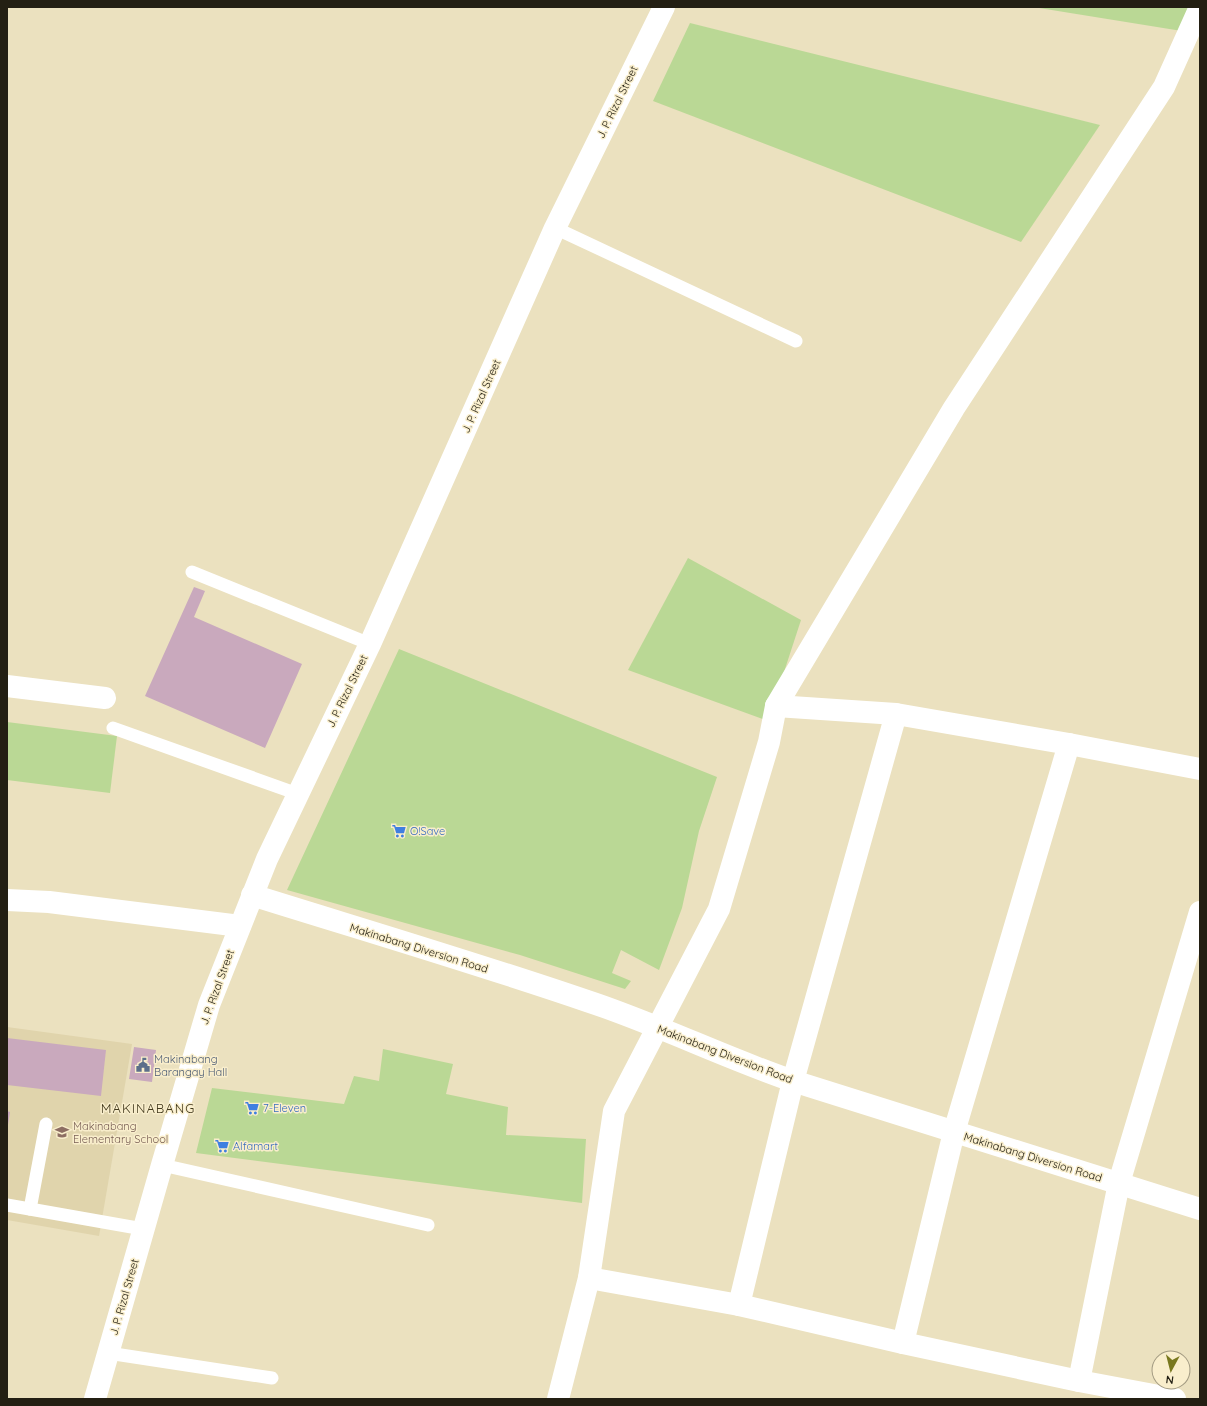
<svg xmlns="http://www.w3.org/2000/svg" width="1207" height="1406" font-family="Quicksand,sans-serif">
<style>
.built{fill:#e0d4ac}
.green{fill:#bad895}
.building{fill:#c9a9bd}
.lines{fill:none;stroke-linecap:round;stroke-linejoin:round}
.lane{stroke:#fff;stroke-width:13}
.street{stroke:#fff;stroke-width:22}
.secondary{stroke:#fff;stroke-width:22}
.primary{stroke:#fff;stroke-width:22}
.labels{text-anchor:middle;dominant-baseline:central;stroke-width:3;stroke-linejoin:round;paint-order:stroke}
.street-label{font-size:11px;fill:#231f13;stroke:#f9eecc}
.shop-label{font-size:11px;fill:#366cbe;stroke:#f9eecc;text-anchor:start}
.service-label{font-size:11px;fill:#4e5e75;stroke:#f9eecc;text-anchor:start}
.education-label{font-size:11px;fill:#785e54;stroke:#f9eecc;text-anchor:start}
.quarter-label{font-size:13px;letter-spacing:1px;fill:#41381c;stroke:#f9eecc}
</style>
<rect width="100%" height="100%" fill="#ebe1bf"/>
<path class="built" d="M7 1027 132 1044 99 1236 7 1220Z"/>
<g class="green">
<path d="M1033 7H1193L1188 32Z"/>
<path d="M690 23 1100 125 1021 242 653 101Z"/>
<path d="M688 558 801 620 768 721 628 670Z"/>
<path d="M399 649 717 777 699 831 682 908 659 970 621 950 612 973 631 981 625 989 520 955 287 890Z"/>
<path d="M7 722 117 736 110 793 7 780Z"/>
<path d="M383 1049 453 1064 446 1094 508 1107 506 1135 586 1139 582 1203 196 1153 212 1088 344 1104 354 1076 379 1081Z"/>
</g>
<g class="building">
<path d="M194 587 205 591 194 617 302 664 265 748 145 696Z"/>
<path d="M7 1038 106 1050 101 1096 7 1085Z"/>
<path d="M134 1047 156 1050 152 1082 129 1079Z"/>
<path d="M7 1111 10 1112 8 1125H7Z"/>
</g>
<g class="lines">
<g class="lane">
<path d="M555 228 796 341"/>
<path d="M192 572 370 644"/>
<path d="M113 728 298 794"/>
<path d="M162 1165 428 1225"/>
<path d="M7 1205 143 1229"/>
<path d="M30 1209 46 1124"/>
<path d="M108 1353 272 1378"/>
</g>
<g class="street">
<path d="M7 686 105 698"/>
<path d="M776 706 896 714 1069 744 1200 769"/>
<path d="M7 900 49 902 240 926"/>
<path d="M589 1278 739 1305 903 1343 1079 1381 1175 1399"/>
<path d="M739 1305 793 1081 896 714"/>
<path d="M903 1343 954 1132 1069 744"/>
<path d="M1079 1381 1119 1183 1200 912"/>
<path d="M558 1399 589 1278 614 1111 719 909 769 742 776 706 954 408 1164 87 1200 7"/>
</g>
<path class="secondary" d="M252 895C364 930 476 963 587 1001 657 1024 723 1057 793 1081L1200 1209"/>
<path class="primary" d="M95 1399 162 1165 209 1005 267 859 370 644 555 228 664 7"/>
</g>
<defs>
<symbol id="supermarket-bare" viewBox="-9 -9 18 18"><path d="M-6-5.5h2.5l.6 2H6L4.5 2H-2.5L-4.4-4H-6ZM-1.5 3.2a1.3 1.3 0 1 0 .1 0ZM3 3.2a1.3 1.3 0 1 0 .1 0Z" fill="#3f7fe0" stroke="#f9eecc" stroke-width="2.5" paint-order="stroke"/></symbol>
<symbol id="civic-bare" viewBox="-9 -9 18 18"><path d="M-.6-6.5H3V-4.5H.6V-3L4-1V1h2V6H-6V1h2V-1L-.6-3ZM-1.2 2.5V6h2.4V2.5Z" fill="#5c6f8a" stroke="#f9eecc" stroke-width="2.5" paint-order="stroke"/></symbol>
<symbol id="school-bare" viewBox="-9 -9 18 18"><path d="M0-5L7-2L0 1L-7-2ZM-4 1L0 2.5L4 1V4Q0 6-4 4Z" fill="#8d6e63" stroke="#f9eecc" stroke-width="2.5" paint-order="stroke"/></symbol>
</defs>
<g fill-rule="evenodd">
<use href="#supermarket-bare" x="389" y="821" width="20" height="20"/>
<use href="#civic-bare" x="133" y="1055" width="20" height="20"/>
<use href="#supermarket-bare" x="242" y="1098" width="20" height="20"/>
<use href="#school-bare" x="52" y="1122" width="20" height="20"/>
<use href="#supermarket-bare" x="212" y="1136" width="20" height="20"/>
</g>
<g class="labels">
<g class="street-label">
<text transform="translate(617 102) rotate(-64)">J. P. Rizal Street</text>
<text transform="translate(481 396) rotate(-66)">J. P. Rizal Street</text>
<text transform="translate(347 691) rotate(-64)">J. P. Rizal Street</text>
<text transform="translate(419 948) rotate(17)">Makinabang Diversion Road</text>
<text transform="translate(217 987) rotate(-70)">J. P. Rizal Street</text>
<text transform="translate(725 1054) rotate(21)">Makinabang Diversion Road</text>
<text transform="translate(1033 1157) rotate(17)">Makinabang Diversion Road</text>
<text transform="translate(124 1297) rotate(-74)">J. P. Rizal Street</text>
</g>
<g class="shop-label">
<text x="410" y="831">O!Save</text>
<text x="263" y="1108">7-Eleven</text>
<text x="233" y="1146">Alfamart</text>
</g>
<g class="service-label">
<text x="154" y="1059">Makinabang<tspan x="154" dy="13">Barangay Hall</tspan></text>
</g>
<g class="education-label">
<text x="73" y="1126">Makinabang<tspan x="73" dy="13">Elementary School</tspan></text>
</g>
<g class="quarter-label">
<text x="148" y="1108">MAKINABANG</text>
</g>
</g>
<rect width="1207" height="1406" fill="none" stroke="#231f13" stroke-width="16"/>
<g transform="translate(1171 1370) rotate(187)"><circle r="19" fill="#f9eecc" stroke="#a39b82"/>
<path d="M0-3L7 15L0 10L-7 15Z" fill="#79781e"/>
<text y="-6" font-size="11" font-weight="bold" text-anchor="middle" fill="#231f13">N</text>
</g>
</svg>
